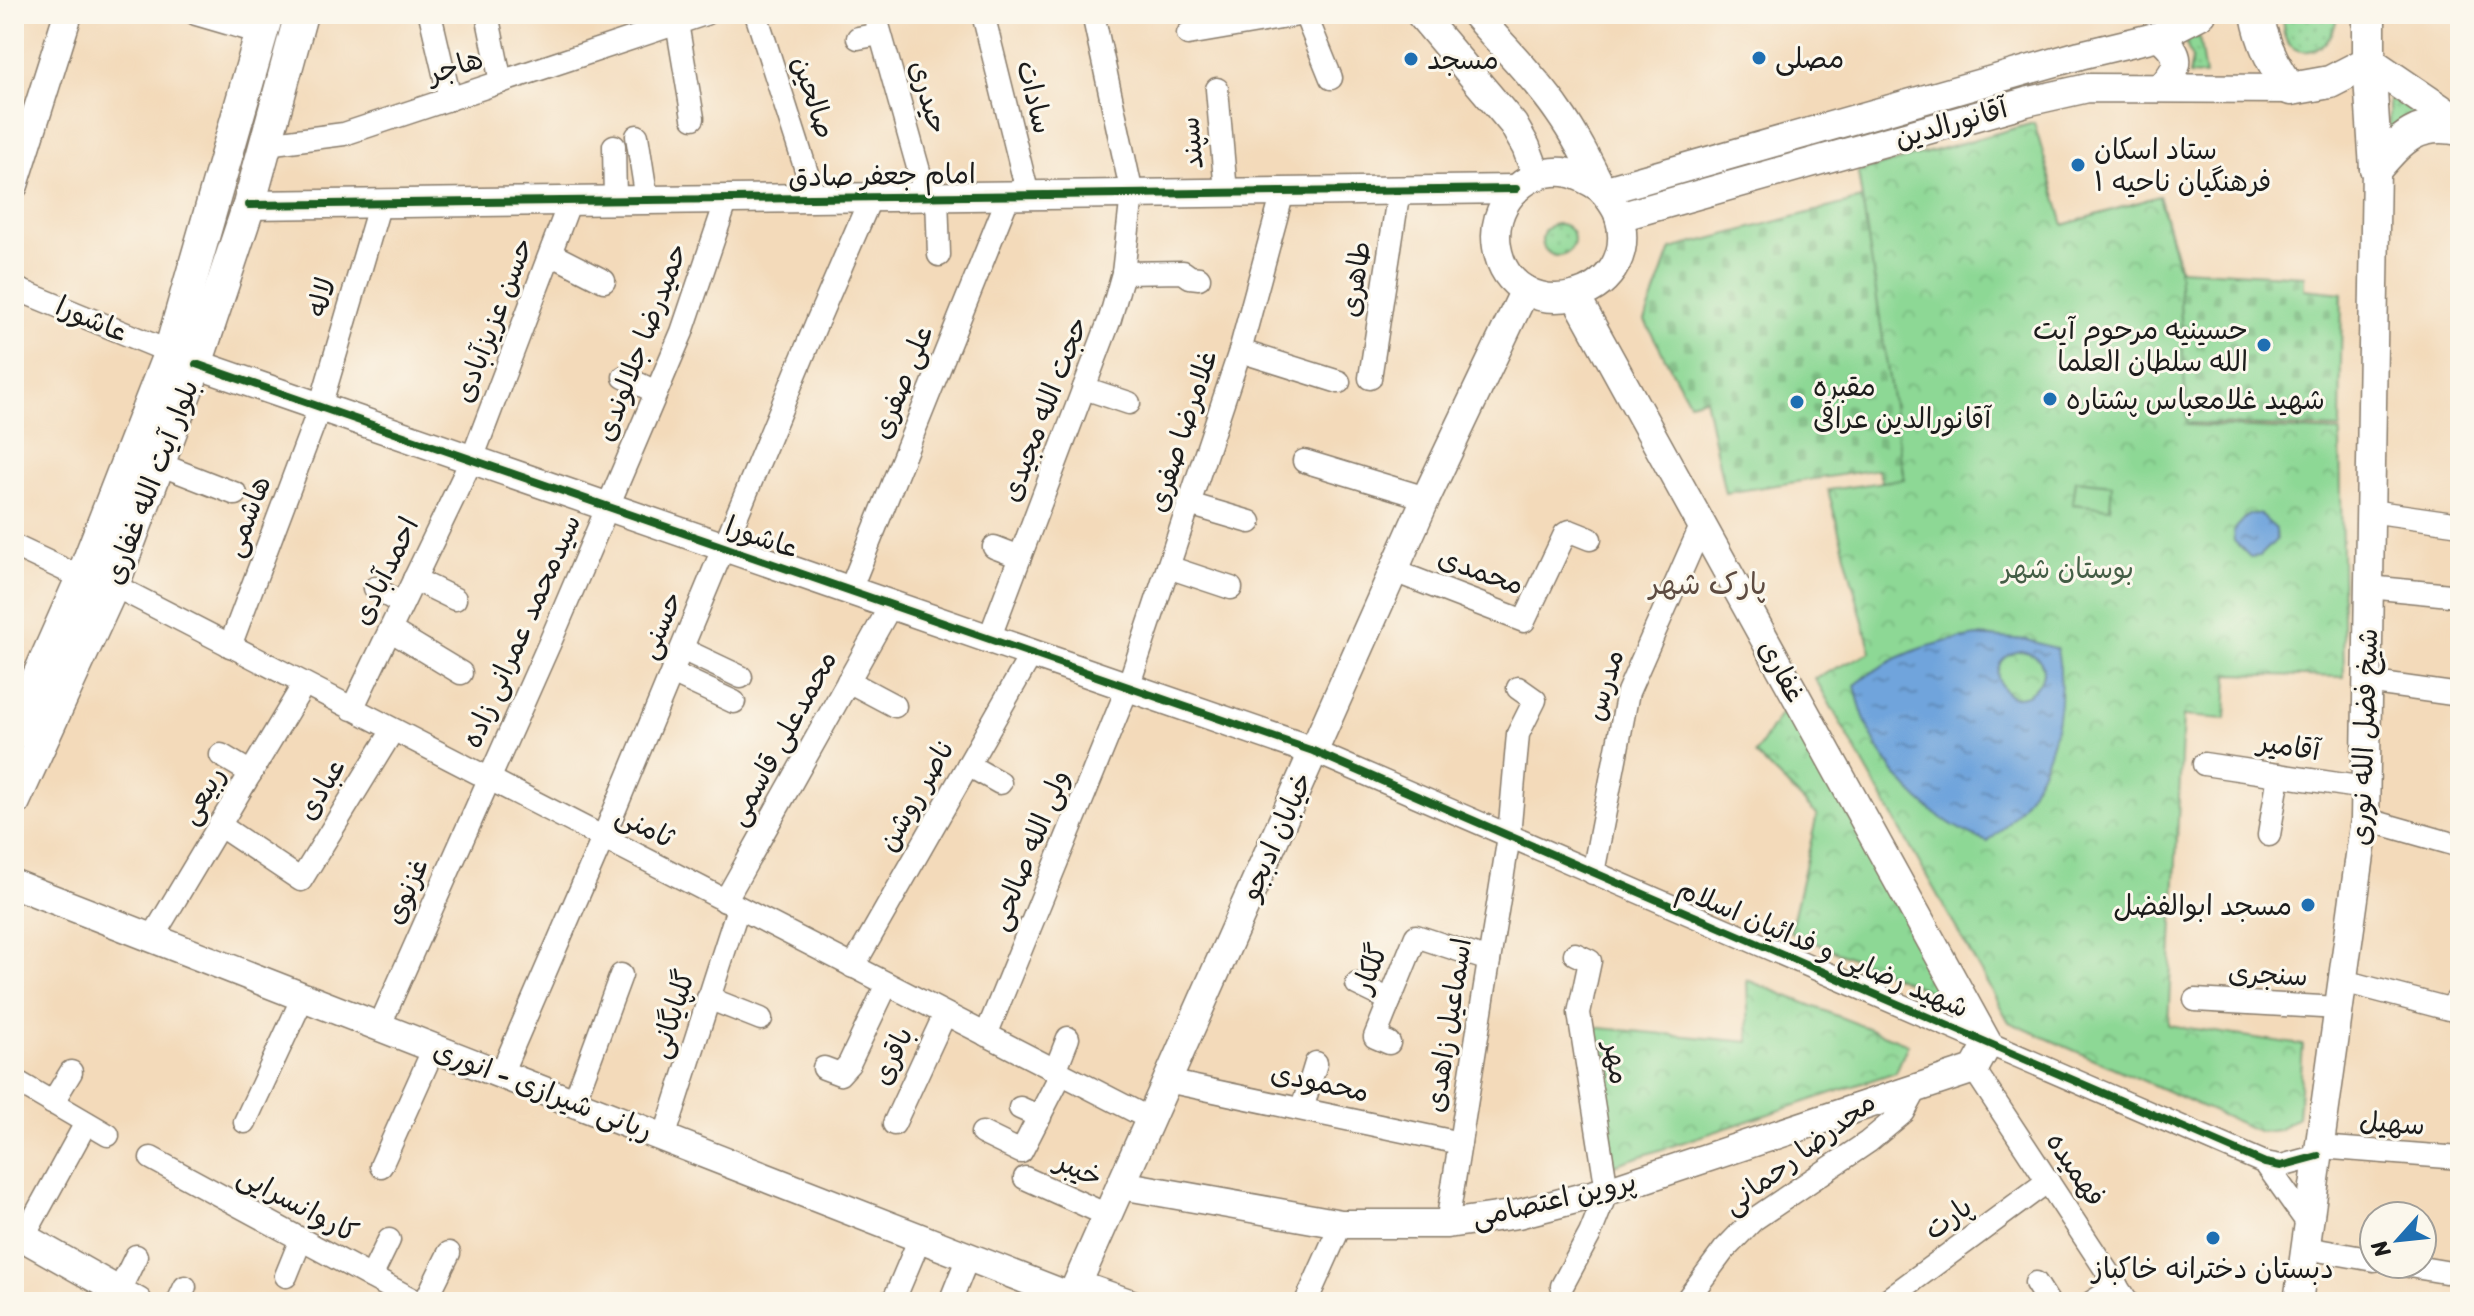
<svg xmlns="http://www.w3.org/2000/svg" width="2474" height="1316" font-family="Sriracha,'Playpen Sans Arabic',sans-serif">
<style>
.grass{fill:url(#grass-dots);stroke:#547a58;stroke-width:2}
.cemetery{fill:url(#cemetery-stones);stroke:#547a58;stroke-width:2}
.park{fill:url(#park-crowns);stroke:#547a58;stroke-width:2}
.pitch{fill:#8dd895;stroke:#547a58;stroke-width:2}
.water{fill:url(#water-ripples);stroke:#46607c;stroke-width:2;fill-rule:evenodd}
.lines{fill:none;stroke-linecap:round;stroke-linejoin:round}
.minor-casing{stroke:#887b6b;stroke-width:25}
.tertiary-casing{stroke:#887b6b;stroke-width:31}
.secondary-casing{stroke:#887b6b;stroke-width:35}
.minor{stroke:#fff;stroke-width:22}
.tertiary{stroke:#fff;stroke-width:28}
.secondary{stroke:#fff;stroke-width:32}
.cycleway-casing{stroke:#fbf7ec;stroke-width:13}
.cycleway{stroke:#1b5e20;stroke-width:8}
.poi-dot{fill:#1f6fb2;stroke:#fbf7ec;stroke-width:3}
.labels{text-anchor:middle;dominant-baseline:central;stroke-width:6;stroke-linejoin:round;paint-order:stroke}
.poi-label{font-size:28px;fill:#1c1c1c;stroke:#fbf7ec;text-anchor:start}
.street-label{font-size:28px;fill:#1c1c1c;stroke:#fbf7ec}
.park-label{font-size:28px;fill:#445e46;stroke:#fbf7ec}
.neighbourhood-label{font-size:30px;fill:#5e4c42;stroke:#fbf7ec}
</style>
<defs>
<pattern id="grass-dots" width="8" height="8" patternUnits="userSpaceOnUse" patternTransform="scale(2)"><rect width="8" height="8" fill="#8dd895"/><path d="M2 2h.1M6 6h.1" fill="none" stroke="#79b980" stroke-width="1.8" stroke-linecap="round"/></pattern>
<pattern id="cemetery-stones" width="16" height="16" patternUnits="userSpaceOnUse" patternTransform="scale(2)"><rect width="16" height="16" fill="#8dd895"/><path d="M2 7V4a2 2 0 0 1 4 0v3zM10 15v-3a2 2 0 0 1 4 0v3z" fill="#79b980"/></pattern>
<pattern id="park-crowns" width="20" height="18" patternUnits="userSpaceOnUse" patternTransform="scale(2)"><rect width="20" height="18" fill="#8dd895"/><path d="M2 6a3 3 0 1 1 6 0M12 15a3 3 0 1 1 6 0" fill="none" stroke="#79b980"/></pattern>
<pattern id="water-ripples" width="26" height="14" patternUnits="userSpaceOnUse" patternTransform="scale(2)"><rect width="26" height="14" fill="#70a4dc"/><path d="M2 4q2-2 4 0t4 0M15 11q2-2 4 0t4 0" fill="none" stroke="#5b85b2"/></pattern>
</defs>
<rect width="100%" height="100%" fill="#fbf7ec"/>
<filter id="ink" filterUnits="userSpaceOnUse"><feTurbulence type="fractalNoise" baseFrequency=".0125" numOctaves="2"/><feDisplacementMap in="SourceGraphic" scale="16" xChannelSelector="R" yChannelSelector="G"/><feConvolveMatrix kernelMatrix="1 2 1 2 8 2 1 2 1" color-interpolation-filters="sRGB"/></filter>
<filter id="wash" filterUnits="userSpaceOnUse"><feTurbulence type="fractalNoise" baseFrequency=".006" numOctaves="4" result="noise"/><feDisplacementMap in="SourceGraphic" scale="32" xChannelSelector="R" yChannelSelector="G"/><feGaussianBlur stdDeviation="1.8" result="paint"/><feColorMatrix in="noise" values="0 0 0 0 0 0 0 0 0 0 0 0 0 0 0 0 0 1.4 0 .05"/><feComposite in="paint" operator="in"/></filter>
<g filter="url(#wash)">
<rect width="100%" height="100%" fill="#f3daba"/>
<g class="grass">
<path d="M2282 14H2338C2334 32 2328 49 2308 51 2302 52 2294 50 2290 45 2282 37 2283 24 2282 14Z"/>
<path d="M2199 36 2205 76 2189 75 2192 59 2185 41Z"/>
<path d="M2389 98 2423 119 2389 133Z"/>
<circle cx="1558" cy="240" r="16"/>
</g>
<path class="cemetery" d="M2034 123 2064 225 2159 196 2180 269 2304 276V289L2342 293 2340 429 2190 423 2175 492 1901 459 1904 479 1882 482 1878 469 1725 493 1705 398 1689 402 1645 321 1671 249 1862 199 1858 172Z"/>
<g class="park">
<path d="M2034 123 2064 225 2159 196 2178 266 2187 425 2340 432 2344 677 2228 674 2226 719 2183 716 2168 1025 2303 1045 2298 1117 2278 1130 2260 1132 2009 1022 1815 678 1871 652 1828 490 1904 479 1858 172Z"/>
<path d="M1787 703 1950 1000 1790 932 1817 815 1755 754Z"/>
<path d="M1747 980 1908 1044 1896 1072 1608 1167 1590 1027 1749 1042Z"/>
</g>
<path class="pitch" d="M2075 480 2112 484 2110 508 2072 504Z"/>
<g class="water">
<path d="M2249 514H2259L2276 529V540L2260 556 2250 557 2234 541 2233 531Z"/>
<path d="M1977 636 2028 640 2057 649C2071 720 2043 795 1988 842 1920 817 1869 757 1855 685 1891 655 1932 642 1977 636ZM2020 651C2073 659 2020 725 2000 683 1992 667 2005 654 2020 651Z"/>
</g>
</g>
<g filter="url(#ink)">
<g class="lines">
<defs>
<g id="minor">
<path d="M196 14 261 33"/>
<path d="M430 14 450 99"/>
<path d="M487 14 501 82"/>
<path d="M756 14 815 198"/>
<path d="M875 14 926 196"/>
<path d="M983 14 1028 195"/>
<path d="M1305 14 1331 78"/>
<path d="M677 23 693 118"/>
<path d="M1188 34 1304 14"/>
<path d="M858 38 880 34"/>
<path d="M1217 89 1226 192"/>
<path d="M637 136 647 200"/>
<path d="M266 144 344 134 705 14"/>
<path d="M614 146 615 200"/>
<path d="M937 196 939 255"/>
<path d="M551 254 604 281"/>
<path d="M1123 273 1183 272 1190 277 1199 278"/>
<path d="M14 288 170 352"/>
<path d="M1240 351 1339 382"/>
<path d="M624 377 656 392"/>
<path d="M1370 378 1399 190"/>
<path d="M1084 388 1129 403"/>
<path d="M1304 461 1426 498"/>
<path d="M159 464 236 494"/>
<path d="M1189 504 1250 522"/>
<path d="M2370 511 2460 524"/>
<path d="M14 546 82 578"/>
<path d="M994 547 1020 557"/>
<path d="M1168 567 1231 588"/>
<path d="M1394 571 1524 621 1565 534 1570 531 1590 539"/>
<path d="M414 579 455 599"/>
<path d="M113 585 1150 1119"/>
<path d="M2369 587 2460 596"/>
<path d="M375 588 402 604"/>
<path d="M850 590 1009 195"/>
<path d="M390 630 461 673"/>
<path d="M989 639 1110 319 1123 273 1132 194 1093 14"/>
<path d="M230 646 320 407 380 203"/>
<path d="M682 649 741 677"/>
<path d="M672 673 734 702"/>
<path d="M848 681 895 706"/>
<path d="M2367 682 2460 695"/>
<path d="M352 709 472 459 570 201"/>
<path d="M1313 751 2265 1163 2281 1166 2318 1156"/>
<path d="M221 755 251 773"/>
<path d="M2204 764 2365 788"/>
<path d="M968 765 1000 783"/>
<path d="M2365 819 2460 846"/>
<path d="M219 825 301 880 393 730"/>
<path d="M2269 835 2279 775"/>
<path d="M1593 873 1628 692 1702 524"/>
<path d="M725 901 891 605"/>
<path d="M152 938 304 684"/>
<path d="M853 967 1032 653"/>
<path d="M2343 981 2449 1009 2460 996"/>
<path d="M1357 984 1390 1000"/>
<path d="M708 998 761 1019"/>
<path d="M2195 1000 2339 1008"/>
<path d="M379 1027 551 640 682 332 727 199"/>
<path d="M986 1035 1128 687 1240 351 1283 192"/>
<path d="M1389 1043 1375 1037 1416 936 1489 960"/>
<path d="M824 1068 840 1074 849 1064 887 984"/>
<path d="M1974 1069 2127 1302"/>
<path d="M1055 1071 1068 1038"/>
<path d="M501 1074 603 838 817 322 871 197"/>
<path d="M14 1080 108 1135"/>
<path d="M1167 1081 1460 1143"/>
<path d="M574 1102 621 975"/>
<path d="M52 1103 71 1072"/>
<path d="M1020 1108 1040 1117"/>
<path d="M1302 1109 1316 1063"/>
<path d="M245 1122 303 997"/>
<path d="M894 1124 945 1014"/>
<path d="M982 1133 1021 1152 1061 1074"/>
<path d="M664 1138 738 908"/>
<path d="M2320 1147 2460 1158"/>
<path d="M151 1158 417 1302"/>
<path d="M2265 1163 2309 1225"/>
<path d="M381 1166 434 1048"/>
<path d="M1025 1178 1107 1215"/>
<path d="M1447 1224 1509 836 1518 734 1535 700 1518 688"/>
<path d="M23 1238 86 1123"/>
<path d="M2306 1248 2374 1260"/>
<path d="M2397 1264 2445 1272"/>
<path d="M286 1276 301 1239"/>
<path d="M371 1277 389 1240"/>
<path d="M1078 1282 1135 1302"/>
<path d="M2036 1283 2048 1302"/>
<path d="M1562 1286 1590 1234 1607 1191 1579 1013 1590 961 1575 954"/>
<path d="M119 1291 136 1256"/>
<path d="M178 1302 185 1287"/>
<path d="M425 1302 449 1253"/>
<path d="M893 1302 920 1238"/>
<path d="M950 1302 968 1257"/>
<path d="M1306 1302 1341 1224"/>
<path d="M1685 1302 1724 1250 1753 1220 1868 1142 1904 1112 1917 1088"/>
<path d="M1884 1302 2048 1181"/>
<path d="M2092 1302 2117 1286"/>
</g>
<g id="tertiary">
<path d="M1420 14 1513 124 1526 147 1537 176"/>
<path d="M1475 14C1502 46 1535 77 1558 111 1575 135 1587 159 1600 185 1606 196 1615 204 1619 216 1644 303 1511 332 1497 247 1490 207 1522 169 1564 172 1578 174 1590 181 1602 189"/>
<path d="M2159 36C2182 56 2181 64 2162 87"/>
<path d="M14 185 68 14"/>
<path d="M1603 191 2080 55 2159 36 2202 14"/>
<path d="M249 205 1516 189"/>
<path d="M1619 217 2026 102 2088 88 2291 89"/>
<path d="M196 364 1313 751"/>
<path d="M14 884 1071 1297"/>
<path d="M1121 1185 1341 1224H1447L1518 1214 1607 1191 1974 1069 1988 1044 1576 297"/>
<path d="M14 1232 138 1302"/>
<path d="M1069 1302 1426 498 1525 290"/>
<path d="M2298 1302 2365 819 2376 168"/>
</g>
<g id="secondary">
<path d="M2257 14C2262 42 2273 66 2291 89L2330 82 2369 62"/>
<path d="M2369 14V62L2376 168"/>
<path d="M2369 62 2460 124"/>
<path d="M2376 168C2403 137 2417 121 2460 129"/>
<path d="M14 732 82 578 170 352 267 14"/>
<path d="M14 801 113 585 196 364 249 205 301 14"/>
</g>
</defs>
<use href="#minor" class="minor-casing"/>
<use href="#tertiary" class="tertiary-casing"/>
<use href="#secondary" class="secondary-casing"/>
<use href="#minor" class="minor"/>
<use href="#tertiary" class="tertiary"/>
<use href="#secondary" class="secondary"/>
<defs>
<g id="cycleway">
<path d="M249 205 1516 189"/>
<path d="M196 364 1313 751 2265 1163 2281 1166 2318 1156"/>
</g>
</defs>
<use href="#cycleway" class="cycleway-casing"/>
<use href="#cycleway" class="cycleway"/>
</g>
</g>
<g class="poi-dot">
<circle cx="1759" cy="58" r="8"/>
<circle cx="1411" cy="59" r="8"/>
<circle cx="2078" cy="165" r="8"/>
<circle cx="2264" cy="345" r="8"/>
<circle cx="2050" cy="399" r="8"/>
<circle cx="1797" cy="402" r="8"/>
<circle cx="2308" cy="905" r="8"/>
<circle cx="2213" cy="1238" r="8"/>
</g>
<g class="labels">
<g class="poi-label">
<text x="1775" y="58">مصلی</text>
<text x="1427" y="59">مسجد</text>
<text x="2094" y="149">ستاد اسکان<tspan x="2094" dy="32">فرهنگیان ناحیه ۱</tspan></text>
<text x="2248" y="329" text-anchor="end">حسینیه مرحوم آیت<tspan x="2248" dy="32">الله سلطان العلما</tspan></text>
<text x="1813" y="386">مقبره<tspan x="1813" dy="32">آقانورالدین عراقی</tspan></text>
<text x="2066" y="399">شهید غلامعباس پشتاره</text>
<text x="2292" y="905" text-anchor="end">مسجد ابوالفضل</text>
<text x="2213" y="1268" text-anchor="middle">دبستان دخترانه خاکباز</text>
</g>
<g class="street-label">
<text transform="translate(455 66) rotate(-18)">هاجر</text>
<text transform="translate(814 97) rotate(72)">صالحین</text>
<text transform="translate(929 97) rotate(74)">حیدری</text>
<text transform="translate(1035 97) rotate(76)">سادات</text>
<text transform="translate(1951 123) rotate(-16)">آقانورالدین</text>
<text transform="translate(1191 143) rotate(-95)">سپند</text>
<text transform="translate(882 175) rotate(-1)">امام جعفر صادق</text>
<text transform="translate(1355 279) rotate(-81)">طاهری</text>
<text transform="translate(321 297) rotate(-74)">لاله</text>
<text transform="translate(92 319) rotate(23)">عاشورا</text>
<text transform="translate(493 320) rotate(-69)">حسن عزیزآبادی</text>
<text transform="translate(641 342) rotate(-69)">حمیدرضا جلالوندی</text>
<text transform="translate(902 382) rotate(-68)">علی صفری</text>
<text transform="translate(1044 409) rotate(-69)">حجت الله مجیدی</text>
<text transform="translate(1182 431) rotate(-72)">غلامرضا صفری</text>
<text transform="translate(151 482) rotate(-69)">بلوار آیت الله غفاری</text>
<text transform="translate(247 516) rotate(-69)">هاشمی</text>
<text transform="translate(762 537) rotate(19)">عاشورا</text>
<text transform="translate(385 571) rotate(-64)">احمدآبادی</text>
<text transform="translate(1481 571) rotate(20)">محمدی</text>
<text transform="translate(660 625) rotate(-67)">حسنی</text>
<text transform="translate(521 631) rotate(-66)">سیدمحمد عمرانی زاده</text>
<text transform="translate(1782 671) rotate(61)">غفاری</text>
<text transform="translate(1604 685) rotate(-73)">مدرس</text>
<text transform="translate(2364 737) rotate(-88)">شیخ فضل الله نوری</text>
<text transform="translate(782 738) rotate(-61)">محمدعلی قاسمی</text>
<text transform="translate(2289 746) rotate(9)">آقامیر</text>
<text transform="translate(321 789) rotate(-59)">عبادی</text>
<text transform="translate(202 795) rotate(-59)">ربیعی</text>
<text transform="translate(916 795) rotate(-60)">ناصر روشن</text>
<text transform="translate(645 826) rotate(27)">ثامنی</text>
<text transform="translate(1276 836) rotate(-66)">خیابان ادبجو</text>
<text transform="translate(1029 850) rotate(-68)">ولی الله صالحی</text>
<text transform="translate(406 891) rotate(-66)">غزنوی</text>
<text transform="translate(1823 948) rotate(23)">شهید رضایی و فدائیان اسلام</text>
<text transform="translate(1370 968) rotate(-68)">گلکار</text>
<text transform="translate(2268 974) rotate(3)">سنجری</text>
<text transform="translate(672 1014) rotate(-72)">گلپایگانی</text>
<text transform="translate(1448 1025) rotate(-81)">اسماعیل زاهدی</text>
<text transform="translate(892 1056) rotate(-65)">باقری</text>
<text transform="translate(1617 1063) rotate(81)">مهر</text>
<text transform="translate(1320 1082) rotate(12)">محمودی</text>
<text transform="translate(543 1090) rotate(21)">ربانی شیرازی - انوری</text>
<text transform="translate(2392 1123) rotate(4)">سهیل</text>
<text transform="translate(1799 1153) rotate(-37)">محدرضا رحمانی</text>
<text transform="translate(1079 1169) rotate(25)">خیبر</text>
<text transform="translate(2076 1169) rotate(56)">فهمیده</text>
<text transform="translate(1554 1199) rotate(-13)">پروین اعتصامی</text>
<text transform="translate(298 1204) rotate(28)">کاروانسرایی</text>
<text transform="translate(1948 1218) rotate(-36)">پارت</text>
</g>
<g class="park-label">
<text x="2068" y="568">بوستان شهر</text>
</g>
<g class="neighbourhood-label">
<text x="1708" y="584">پارک شهر</text>
</g>
</g>
<rect width="2474" height="1316" fill="none" stroke="#fbf7ec" stroke-width="48"/>
<g transform="translate(2398 1240) rotate(243)"><circle r="38" fill="#fbf7ec" stroke="#a29f99" stroke-width="2"/>
<path d="M0-6L14 30L0 20L-14 30Z" fill="#1f6fb2"/>
<text y="-12" font-size="22" font-weight="bold" text-anchor="middle" fill="#1c1c1c">N</text>
</g>
</svg>
